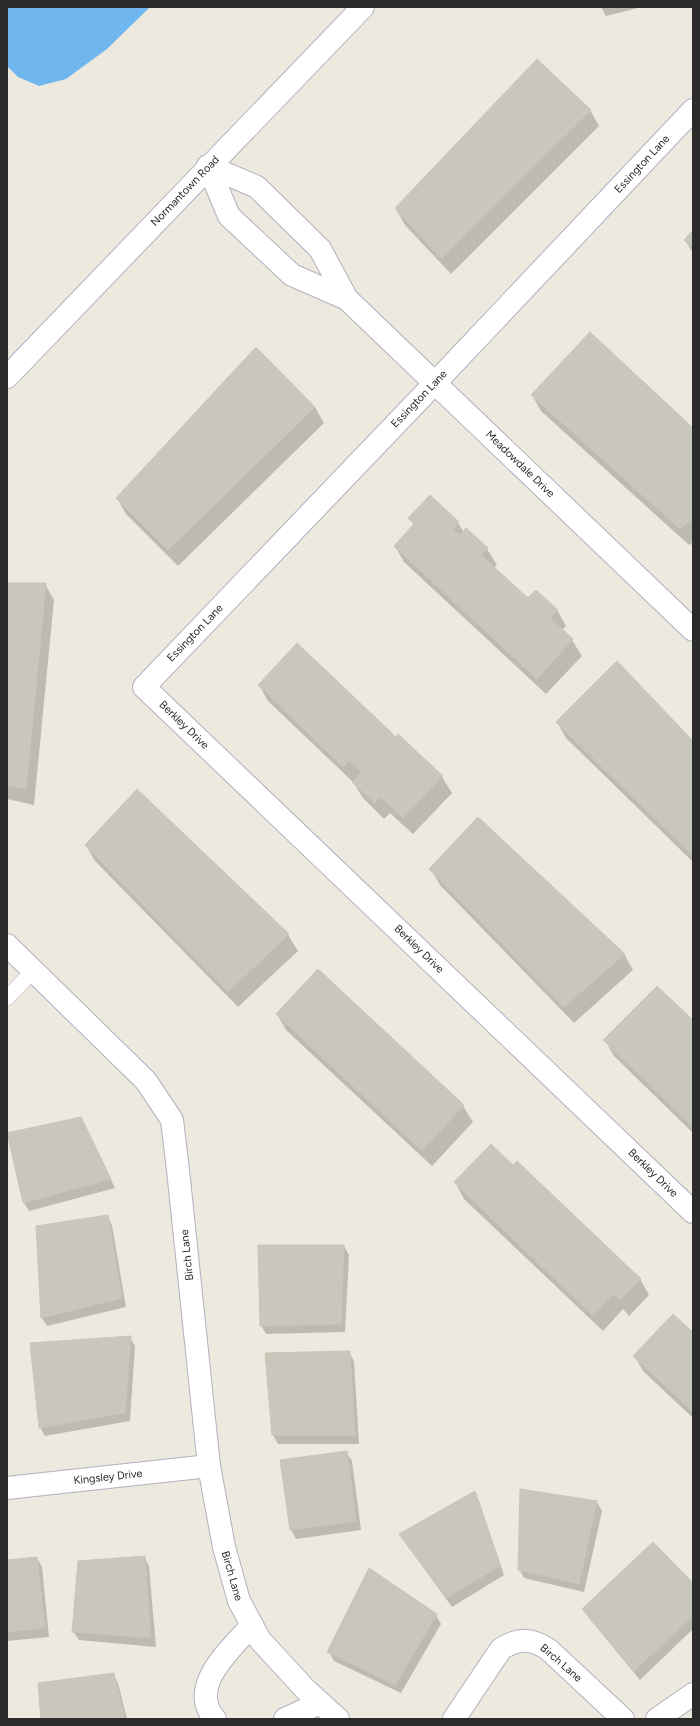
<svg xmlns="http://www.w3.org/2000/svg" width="700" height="1726" font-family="Figtree,sans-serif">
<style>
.water{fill:#70b7f0}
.shadow{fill:#0003}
.building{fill:#c9c7bc;stroke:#c9c6b7}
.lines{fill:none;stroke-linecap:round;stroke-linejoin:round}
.service-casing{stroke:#b1b1bf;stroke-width:16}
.minor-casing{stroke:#b1b1bf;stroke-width:24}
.tertiary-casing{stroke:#b1b1bf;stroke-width:24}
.service{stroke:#fff;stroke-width:15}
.minor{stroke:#fff;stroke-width:22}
.tertiary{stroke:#fff;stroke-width:22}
.labels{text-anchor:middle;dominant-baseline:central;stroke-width:4;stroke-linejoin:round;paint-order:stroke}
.street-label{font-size:11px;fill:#2b2b2b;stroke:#fff}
</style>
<rect width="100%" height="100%" fill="#ede9de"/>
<path class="water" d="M7 7H150L107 49 66 79 39 86 18 77 7 66Z"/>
<g class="shadow">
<path d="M601 7H642L606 16Z"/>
<path d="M590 110 599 126 451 274 405 225 396 209Z"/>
<path d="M693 232V253L685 240Z"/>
<path d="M532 395 693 429V542L689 545 541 411Z"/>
<path d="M315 407 324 423 178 566 126 514 117 498Z"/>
<path d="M430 496 458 523 464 532 466 529 487 549 497 565 494 568 528 600 557 610 566 626 562 630 572 640 582 656 546 694 404 562 395 546 414 526 410 518Z"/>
<path d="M7 584H45L54 600 34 805 7 799Z"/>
<path d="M259 685 396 739 399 736 442 777 452 793 413 834 390 813 384 819 363 798 353 782 268 701Z"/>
<path d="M557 722 693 743V862L566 738Z"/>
<path d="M137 791 288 935 298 951 238 1007 95 861 86 845Z"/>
<path d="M431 869 624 954 633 970 574 1023 440 885Z"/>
<path d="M318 970 463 1106 473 1122 432 1166 286 1030 277 1014Z"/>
<path d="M693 1021V1133L614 1056 605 1040Z"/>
<path d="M85 1127 115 1188 29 1211 24 1203Z"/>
<path d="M455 1182 640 1279 649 1295 629 1316 623 1309 603 1331 464 1199Z"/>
<path d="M107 1216 112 1225 126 1307 47 1326 42 1318Z"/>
<path d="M344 1246 349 1255 345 1332 266 1334 261 1325Z"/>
<path d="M693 1334V1418L644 1372 634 1356Z"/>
<path d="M130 1337 135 1346 130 1421 45 1436 40 1427Z"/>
<path d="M349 1352 354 1361 359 1444H278L273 1435Z"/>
<path d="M346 1452 352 1461 361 1530 296 1539 291 1530Z"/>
<path d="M474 1492 479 1501 504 1575 452 1607 406 1543Z"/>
<path d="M597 1502 602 1511 584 1592 524 1578 519 1569Z"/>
<path d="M144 1557 149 1566 156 1647 79 1640 73 1631Z"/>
<path d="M37 1558 42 1567 49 1637 7 1641V1561Z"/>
<path d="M369 1570 436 1615 441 1624 401 1693 334 1661 329 1652Z"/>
<path d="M693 1584V1629L640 1680 589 1618 584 1609Z"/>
<path d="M113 1674 118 1683 127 1719H42Z"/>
</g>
<g class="building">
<path d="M537 59 591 110 441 259 395 208Z"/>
<path d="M693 230V248L684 240Z"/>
<path d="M590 332 693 428V518L680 529 531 395Z"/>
<path d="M256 347 315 407 168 550 116 498Z"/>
<path d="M430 495 459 522 453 529 460 535 466 528 488 548 481 555 528 598 536 590 558 610 550 618 573 639 537 679 394 546 414 524 408 518Z"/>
<path d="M7 583H46L26 789 7 785Z"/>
<path d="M297 643 396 737 398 734 443 776 403 818 381 797 375 803 352 782 361 772 349 761 343 767 258 685Z"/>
<path d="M617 661 693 741V856L556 722Z"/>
<path d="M137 789 289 934 228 992 85 845Z"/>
<path d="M478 817 625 954 564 1007 429 869Z"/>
<path d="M318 969 464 1105 422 1151 276 1014Z"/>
<path d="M657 986 693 1020V1127L603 1040Z"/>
<path d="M81 1117 111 1179 23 1203 7 1133Z"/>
<path d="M491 1144 513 1165 517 1161 641 1279 620 1300 613 1294 593 1316 454 1182Z"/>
<path d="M108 1215 122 1298 41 1318 36 1226Z"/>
<path d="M258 1245H344L341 1324 260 1326Z"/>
<path d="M673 1314 693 1332V1412L633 1356Z"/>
<path d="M131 1336 125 1413 39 1428 30 1343Z"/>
<path d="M350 1351 355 1435H272L265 1353Z"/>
<path d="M347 1451 356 1521 290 1530 280 1460Z"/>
<path d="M520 1489 597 1501 579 1584 518 1570Z"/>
<path d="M475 1491 500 1566 446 1598 399 1534Z"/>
<path d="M653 1542 693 1583V1616L634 1671 582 1609Z"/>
<path d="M145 1556 151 1638 72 1632 78 1561Z"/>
<path d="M37 1557 45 1628 7 1632V1560Z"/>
<path d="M369 1568 437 1614 395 1685 327 1652Z"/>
<path d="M114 1673 125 1719H41L38 1683Z"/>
</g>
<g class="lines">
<defs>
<path id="service" d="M7 998 33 971"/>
<g id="minor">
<path d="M693 110 435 383 144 687 693 1212"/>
<path d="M208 166 257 187 320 249 347 299 693 630"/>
<path d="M208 166 229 216 292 275 347 299"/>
<path d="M7 945 146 1081 172 1120 178 1170 209 1466 224 1547 239 1601 260 1640 306 1690 338 1719"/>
<path d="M7 1488 209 1466"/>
<path d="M215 1719C186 1687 232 1648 252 1625"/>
<path d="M285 1719 320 1703"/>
<path d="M454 1719 501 1649C518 1638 532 1638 549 1650L623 1719"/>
<path d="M657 1719 693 1694"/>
</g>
<path id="tertiary" d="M7 377 363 7"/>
</defs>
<use href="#service" class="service-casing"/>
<use href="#minor" class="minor-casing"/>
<use href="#tertiary" class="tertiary-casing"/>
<use href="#service" class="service"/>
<use href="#minor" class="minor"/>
<use href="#tertiary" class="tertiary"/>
</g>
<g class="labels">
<g class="street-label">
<text transform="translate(642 164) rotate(-47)">Essington Lane</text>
<text transform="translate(185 191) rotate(-46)">Normantown Road</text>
<text transform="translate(419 399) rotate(-46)">Essington Lane</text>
<text transform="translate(520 464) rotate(44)">Meadowdale Drive</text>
<text transform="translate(195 633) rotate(-46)">Essington Lane</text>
<text transform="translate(184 725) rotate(44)">Berkley Drive</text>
<text transform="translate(419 949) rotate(44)">Berkley Drive</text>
<text transform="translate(653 1173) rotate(44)">Berkley Drive</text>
<text transform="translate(187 1255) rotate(-96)">Birch Lane</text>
<text transform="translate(108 1477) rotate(-6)">Kingsley Drive</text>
<text transform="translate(232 1576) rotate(74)">Birch Lane</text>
<text transform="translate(561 1663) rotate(41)">Birch Lane</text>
</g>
</g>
<rect width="700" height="1726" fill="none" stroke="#2b2b2b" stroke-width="16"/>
</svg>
